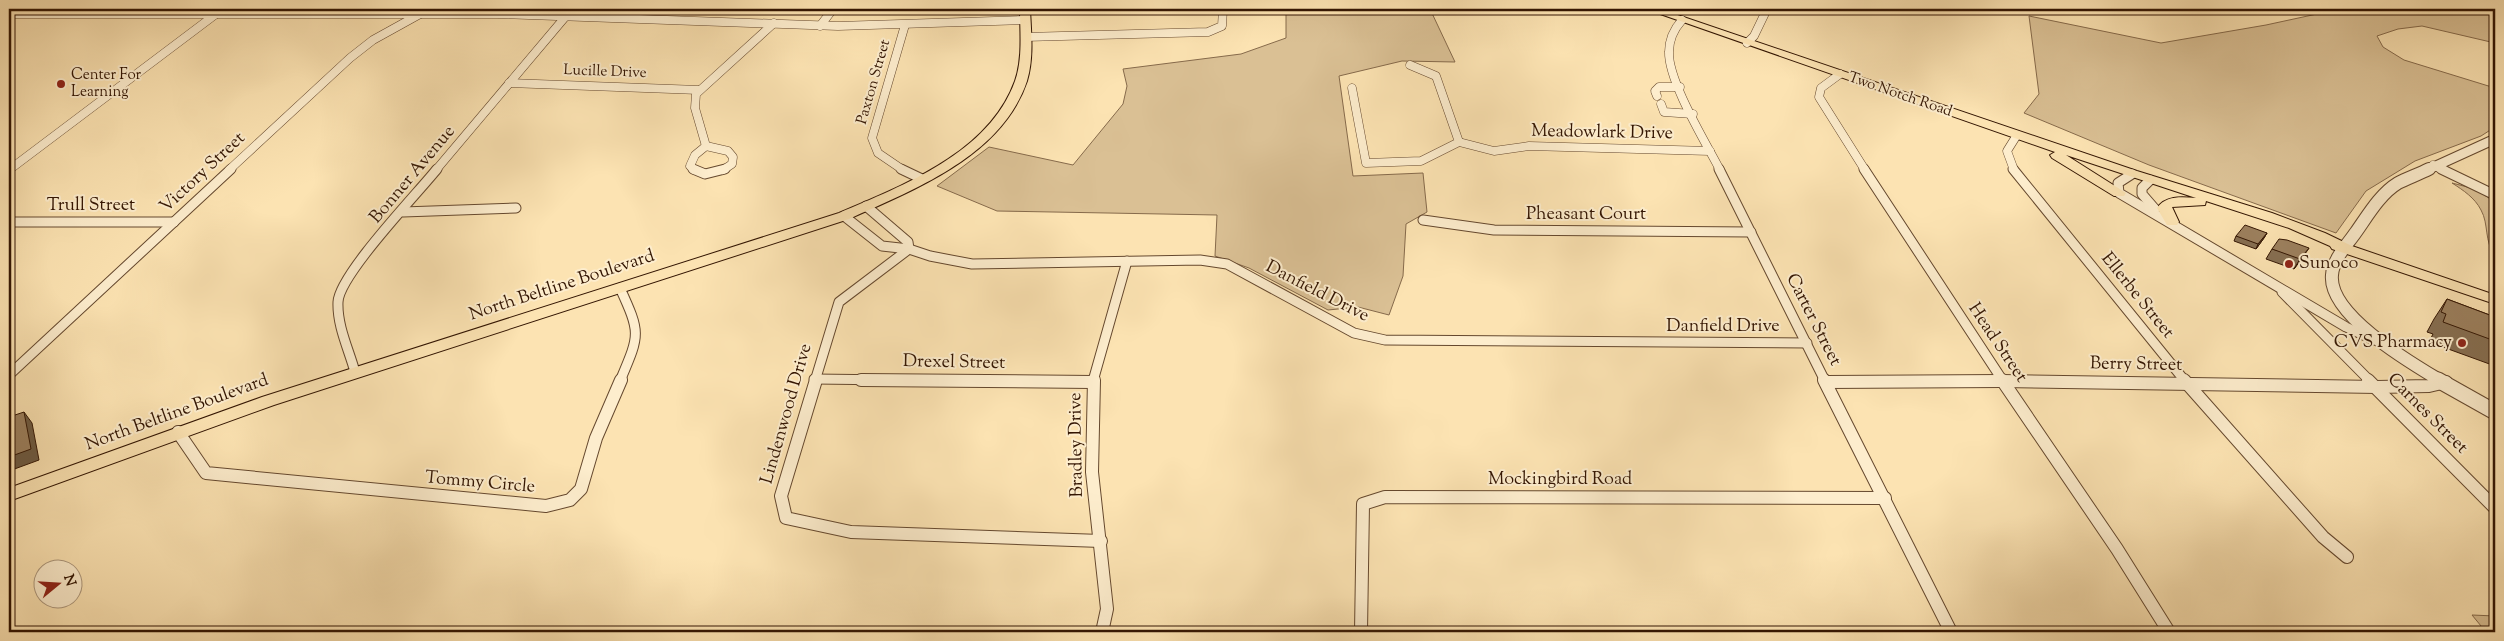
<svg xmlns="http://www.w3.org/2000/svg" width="2504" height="641" font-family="'Sorts Mill Goudy',serif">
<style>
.green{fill:#dac094;stroke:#866a4b}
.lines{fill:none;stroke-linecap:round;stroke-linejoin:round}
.minor-far2-casing{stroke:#65482e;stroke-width:9}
.minor-far1-casing{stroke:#65482e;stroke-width:11}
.minor-casing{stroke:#65482e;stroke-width:14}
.tertiary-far2-casing{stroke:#65482e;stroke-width:11}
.tertiary-far1-casing{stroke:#65482e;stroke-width:14}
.tertiary-casing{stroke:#65482e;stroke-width:17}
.primary-casing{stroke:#331502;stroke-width:2}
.minor-far2{stroke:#fdedcd;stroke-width:8}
.minor-far1{stroke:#fdedcd;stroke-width:9}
.minor{stroke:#fdedcd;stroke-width:12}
.tertiary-far2{stroke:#fdedcd;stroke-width:9}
.tertiary-far1{stroke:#fdedcd;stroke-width:12}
.tertiary{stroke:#fdedcd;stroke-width:15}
.primary{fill:#fce3b2;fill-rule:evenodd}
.wall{fill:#866e51;stroke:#331502}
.shaded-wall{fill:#6d5a42;stroke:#331502}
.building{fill:#9c805e;stroke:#331502}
.poi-dot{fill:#8f2418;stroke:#fdedcd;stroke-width:2}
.labels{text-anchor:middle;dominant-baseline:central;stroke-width:4;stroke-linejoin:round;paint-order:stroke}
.far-street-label{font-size:15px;fill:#331502;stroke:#fdedcd}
.far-poi-label{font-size:15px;fill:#331502;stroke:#fdedcd;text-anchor:start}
.street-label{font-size:18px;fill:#331502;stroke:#fdedcd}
.poi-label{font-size:18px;fill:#331502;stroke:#fdedcd;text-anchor:start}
</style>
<rect width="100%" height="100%" fill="#fce3b2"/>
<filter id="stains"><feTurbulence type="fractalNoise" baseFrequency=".004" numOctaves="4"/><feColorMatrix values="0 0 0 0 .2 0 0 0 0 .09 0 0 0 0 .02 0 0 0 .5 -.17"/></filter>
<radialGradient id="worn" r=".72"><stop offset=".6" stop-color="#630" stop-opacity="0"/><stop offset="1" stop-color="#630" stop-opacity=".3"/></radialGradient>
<g class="green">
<path d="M1286 9H1430L1455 62 1402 61 1339 76 1353 176 1423 173 1427 212 1406 224 1403 276 1389 315 1358 307 1328 310 1249 268 1215 256 1217 215 997 211 937 186 989 147 1073 165 1123 104 1127 86 1123 69 1241 54 1286 38Z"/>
<path d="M2340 9H2495V43L2422 26 2398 29 2377 36 2383 47 2404 60 2495 88V127L2481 136 2415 161 2366 191 2336 233 2149 165 2024 113 2039 94 2029 16 2161 43 2266 25Z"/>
<path d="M2452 183 2475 189 2495 202V255C2484 242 2489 224 2481 210 2475 198 2463 190 2452 183Z"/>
<path d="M2472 615 2495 616V632H2486Z"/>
</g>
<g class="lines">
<defs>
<g id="minor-far2">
<path d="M9 14H498L838 26 1025 20"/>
<path d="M1682 20C1674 29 1669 40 1669 52 1668 81 1706 143 1720 170"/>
<path d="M820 26 833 9"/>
<path d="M1025 37 1208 32 1222 26 1223 9"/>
<path d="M1747 43 1754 36 1767 9"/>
<path d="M1840 74 1821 88 1819 97 1865 170"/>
<path d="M509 83 699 90"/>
<path d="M1352 88 1366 163 1421 161 1459 142 1436 76 1410 65"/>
<path d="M1657 96 1655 91 1659 87H1680"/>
<path d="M1661 104 1664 112 1693 114"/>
<path d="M1459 142 1494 151 1529 146 1710 151"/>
<path d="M706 146 728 151 733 157 732 164 723 170"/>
<path d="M706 146 695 108 696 94 774 23"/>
<path d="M2433 165 2444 170"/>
<path d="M9 170 216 14"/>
<path d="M229 170 350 58 373 40 420 14"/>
<path d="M436 170 566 16"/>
<path d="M694 170 690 166 695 155 706 146"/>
<path d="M903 170 878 153 872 138 905 25"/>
<path d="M2014 170 2007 151 2017 135"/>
</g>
<g id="minor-far1">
<path d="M693 169 705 174 725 169"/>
<path d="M901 169 922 179"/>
<path d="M1719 169 1825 381"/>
<path d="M1864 169 2003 381"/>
<path d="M2013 169 2185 381"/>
<path d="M2441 169 2495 195"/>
<path d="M2132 174 2118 183 2119 193 2346 327 2374 340"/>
<path d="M2150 180 2142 188V194L2155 209"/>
<path d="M866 206 908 242 909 249"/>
<path d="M403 212 516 208"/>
<path d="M844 216 882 246 909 249 930 256 972 264 1200 260 1227 264 1354 333 1385 340 1807 343"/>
<path d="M1423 220 1494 230 1751 232"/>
<path d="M9 222H174"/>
<path d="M620 288C641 334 640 334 620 381"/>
<path d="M2282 292 2370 381"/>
<path d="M355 372C349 350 337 326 338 302 339 275 417 194 437 169"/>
<path d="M9 375 231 169"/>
<path d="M814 379 977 381"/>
<path d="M815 381 839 302 909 249"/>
<path d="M1093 381 1127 261"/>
</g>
<g id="minor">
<path d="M816 380 781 496 786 518 851 532 1101 541"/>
<path d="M861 380 1093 382"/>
<path d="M1094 380 1092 472 1107 609 1102 632"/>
<path d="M1824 380 1951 632"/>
<path d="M2002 380 2117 549 2169 632"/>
<path d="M2184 380 2323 537 2347 557"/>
<path d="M2368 380 2495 508"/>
<path d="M1826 382 2002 381 2377 387 2429 386 2446 382"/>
<path d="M178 432 206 473 546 506 570 500 581 489 596 438 621 380"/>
<path d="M1361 632 1363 504 1385 497 1885 498"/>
</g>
<path id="tertiary-far2" d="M2427 170 2495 139"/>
<path id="tertiary-far1" d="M2429 169C2419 174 2408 178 2398 183 2380 194 2368 215 2356 232 2347 245 2333 259 2332 275 2328 315 2411 363 2441 381"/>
<path id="tertiary" d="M2438 380 2495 412"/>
<g id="primary">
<path d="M1020 9H1030C1031 32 1034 58 1027 81 1002 156 915 189 849 219L274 405 9 501V488L262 397 839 213C904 185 989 153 1015 81 1023 59 1020 32 1020 9Z"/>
<path d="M1646 9H1660L2137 171 2272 213 2325 233 2352 246 2495 295V304L2332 249 2330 246 2289 228 2206 201 2205 205 2172 207 2179 222 2177 225H2167L2157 208C2166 195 2182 197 2196 198L2066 155 2126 193 2124 196H2114L2052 158 2050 155 2055 152Z"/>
</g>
</defs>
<use href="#minor-far2" class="minor-far2-casing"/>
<use href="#minor-far1" class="minor-far1-casing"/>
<use href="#minor" class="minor-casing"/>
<use href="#tertiary-far2" class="tertiary-far2-casing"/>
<use href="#tertiary-far1" class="tertiary-far1-casing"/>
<use href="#tertiary" class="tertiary-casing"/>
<use href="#primary" class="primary-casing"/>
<use href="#minor-far2" class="minor-far2"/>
<use href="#minor-far1" class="minor-far1"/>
<use href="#minor" class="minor"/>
<use href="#tertiary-far2" class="tertiary-far2"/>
<use href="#tertiary-far1" class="tertiary-far1"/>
<use href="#tertiary" class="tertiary"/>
<use href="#primary" class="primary"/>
</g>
<g class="wall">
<path d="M2267 233 2264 238 2256 249 2234 241 2236 236Z"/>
<path d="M2272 249 2303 257 2294 269 2266 259Z"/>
<path d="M2447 299 2495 317V366L2429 342 2433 334 2427 332 2434 319Z"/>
</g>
<g class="shaded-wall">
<path d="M2267 233 2264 238 2256 249 2258 244Z"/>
<path d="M2309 248 2303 257 2294 269 2300 259Z"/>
<path d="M24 412 32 423 39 460 9 471V457Z"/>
</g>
<g class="building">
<path d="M2245 225 2267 233 2258 244 2236 236Z"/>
<path d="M2279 239 2287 240 2309 248 2300 259 2272 249Z"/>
<path d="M2447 299 2495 317V341L2443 322 2446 314 2441 312Z"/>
<path d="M24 412 31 449 9 457V417Z"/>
</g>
<g class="poi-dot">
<circle cx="61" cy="84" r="5"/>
<circle cx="2289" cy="264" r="5"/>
<circle cx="2462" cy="343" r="5"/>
</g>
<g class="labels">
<g class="far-street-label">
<text transform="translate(605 72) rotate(2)">Lucille Drive</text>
<text transform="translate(874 82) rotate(-74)">Paxton Street</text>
<text transform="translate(1900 95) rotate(19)">Two Notch Road</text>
</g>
<g class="far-poi-label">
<text x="71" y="75">Center For<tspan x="71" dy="17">Learning</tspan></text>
</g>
<g class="street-label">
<text transform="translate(1602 133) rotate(1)">Meadowlark Drive</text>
<text transform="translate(203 173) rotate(-43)">Victory Street</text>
<text transform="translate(413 175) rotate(-50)">Bonner Avenue</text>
<text x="91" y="206">Trull Street</text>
<text x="1586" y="215">Pheasant Court</text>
<text transform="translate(562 286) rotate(-18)">North Beltline Boulevard</text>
<text transform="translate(1317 292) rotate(27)">Danfield Drive</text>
<text transform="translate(2137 296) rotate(51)">Ellerbe Street</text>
<text transform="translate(1813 320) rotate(63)">Carter Street</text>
<text x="1723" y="327">Danfield Drive</text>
<text transform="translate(1997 343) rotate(56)">Head Street</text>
<text transform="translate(954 363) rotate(1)">Drexel Street</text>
<text transform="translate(2136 365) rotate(1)">Berry Street</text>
<text transform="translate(177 413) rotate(-20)">North Beltline Boulevard</text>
<text transform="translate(787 414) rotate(-74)">Lindenwood Drive</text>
<text transform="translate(2427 414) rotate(45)">Carnes Street</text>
<text transform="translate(1077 445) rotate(-91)">Bradley Drive</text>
<text x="1560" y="480">Mockingbird Road</text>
<text transform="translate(480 483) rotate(5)">Tommy Circle</text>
</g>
<g class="poi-label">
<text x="2299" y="264">Sunoco</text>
<text x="2452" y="343" text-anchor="end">CVS Pharmacy</text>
</g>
</g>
<rect width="2504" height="641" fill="none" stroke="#fce3b2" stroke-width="30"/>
<rect x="10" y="10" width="2484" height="621" fill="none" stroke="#331502" stroke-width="2.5"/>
<rect x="15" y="15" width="2474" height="611" fill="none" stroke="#331502"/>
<g transform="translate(58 584) rotate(72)"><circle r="24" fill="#fdedcd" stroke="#ac977c"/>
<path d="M0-4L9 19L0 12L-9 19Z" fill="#8f2418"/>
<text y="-8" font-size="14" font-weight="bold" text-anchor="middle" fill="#331502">N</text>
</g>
<rect width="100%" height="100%" filter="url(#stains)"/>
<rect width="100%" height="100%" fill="url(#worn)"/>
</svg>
